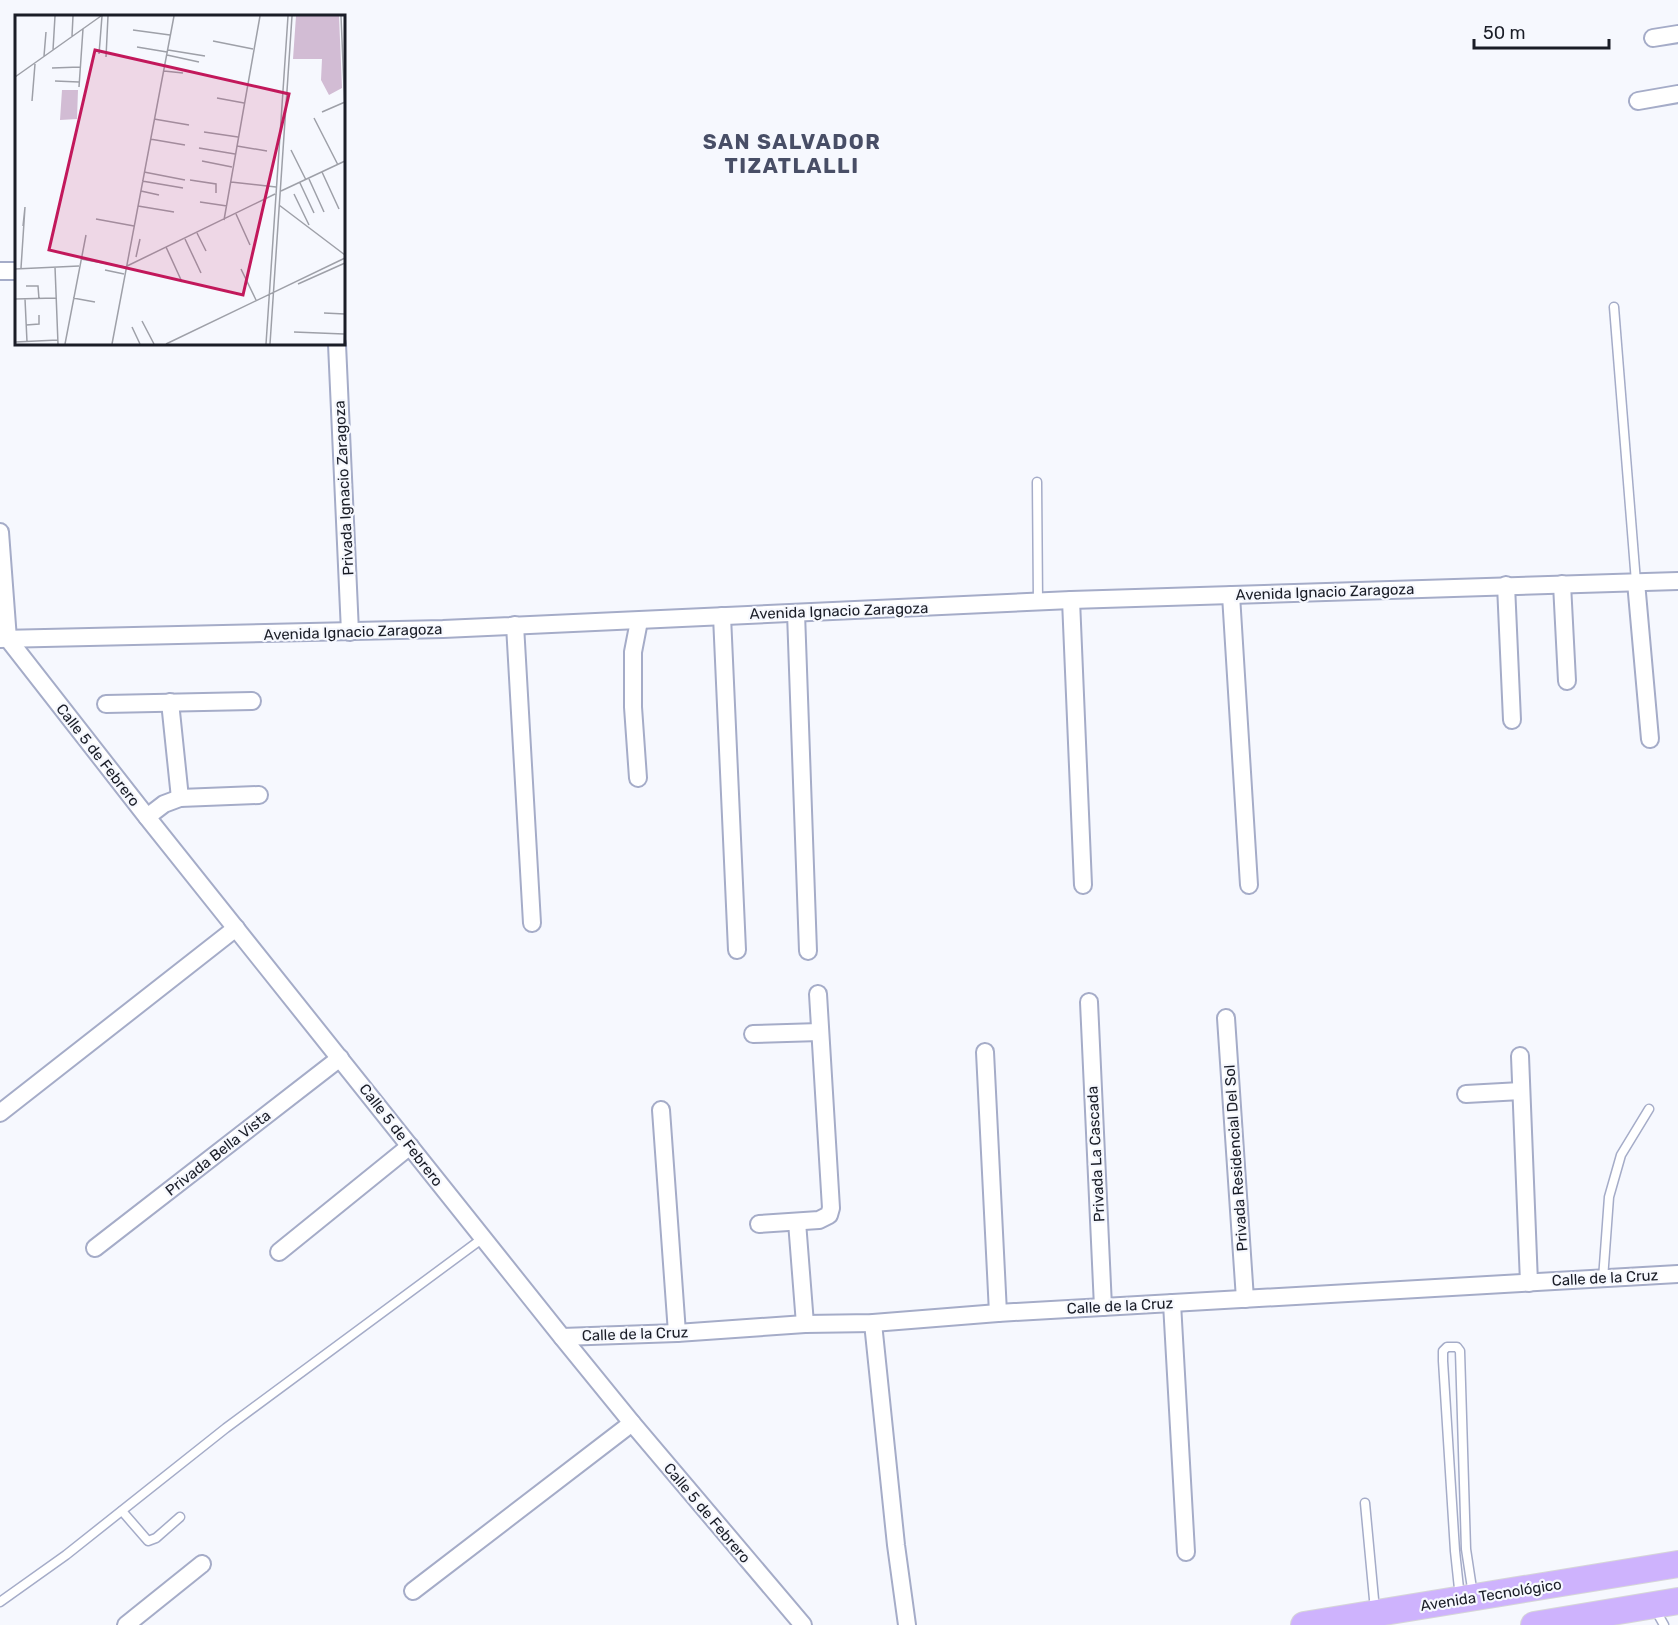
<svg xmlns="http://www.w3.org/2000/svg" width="1678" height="1625" font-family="Rubik,sans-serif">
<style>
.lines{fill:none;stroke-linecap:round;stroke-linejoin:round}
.service-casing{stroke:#a5acc8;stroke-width:11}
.minor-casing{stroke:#a5acc8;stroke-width:20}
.primary-casing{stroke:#d6d6d8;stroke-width:28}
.service{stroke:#fff;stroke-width:8}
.minor{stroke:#fff;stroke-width:16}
.primary{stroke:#ceb3fd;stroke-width:26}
.labels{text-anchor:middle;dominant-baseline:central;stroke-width:4.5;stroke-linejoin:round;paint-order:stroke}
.street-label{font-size:15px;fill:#1a1d27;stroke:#f6f8fe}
.district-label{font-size:21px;font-weight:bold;letter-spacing:1.5px;fill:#484e66;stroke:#f6f8fe}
.inset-road{fill:none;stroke:#9ea0a8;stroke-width:1.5}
.view{fill:#c2185b;fill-opacity:0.15;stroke:#c2185b;stroke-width:3}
.inset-edge{fill:none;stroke:#1a1d27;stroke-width:3}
</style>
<rect width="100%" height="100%" fill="#f6f8fe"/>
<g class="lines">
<defs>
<g id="service">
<path d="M1614 307 1636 582"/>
<path d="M1037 482 1038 602"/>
<path d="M1603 1279 1609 1197 1621 1155 1649 1109"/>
<path d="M1365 1503 1375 1610"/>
<path d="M122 1511 148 1541 156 1538 180 1517"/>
<path d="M1460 1598 1455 1551 1443 1361V1351L1447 1347H1457L1460 1351 1466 1549 1473 1595"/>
<path d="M0 1602 66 1555 226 1428 483 1238"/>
<path d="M1655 1609 1664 1625"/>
</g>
<g id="minor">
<path d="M1653 38 1678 34"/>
<path d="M1638 101 1678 94"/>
<path d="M0 271H16"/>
<path d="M337 344 350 632"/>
<path d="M0 532 8 639"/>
<path d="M1636 582 1650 739"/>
<path d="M1562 584 1567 681"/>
<path d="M1506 585 1512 720"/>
<path d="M1231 595 1249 885"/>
<path d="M1071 600 1083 885"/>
<path d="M796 613 808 951"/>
<path d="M722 616 737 950"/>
<path d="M515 625 532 923"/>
<path d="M0 639 443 629 1071 600 1678 581"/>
<path d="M8 639 147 817 562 1337 632 1423 803 1625"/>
<path d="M170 702 180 798"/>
<path d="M106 704 252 701"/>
<path d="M638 778 633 707V652L639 621"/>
<path d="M147 817 164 804 180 798 259 795"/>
<path d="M1089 1002 1103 1307"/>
<path d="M1226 1018 1245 1299"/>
<path d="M753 1034 820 1032"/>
<path d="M985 1052 998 1313"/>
<path d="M1520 1056 1529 1283"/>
<path d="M1466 1094 1521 1091"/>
<path d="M661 1110 677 1333"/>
<path d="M0 1113 236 928"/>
<path d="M797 1222 805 1324"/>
<path d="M759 1224 819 1220 829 1215 831 1208 818 994"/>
<path d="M95 1248 340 1058"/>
<path d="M279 1252 410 1146"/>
<path d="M1172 1303 1186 1552"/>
<path d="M873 1323 896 1545 907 1625"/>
<path d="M562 1337 677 1333 805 1324 873 1323 998 1313 1678 1274"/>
<path d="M413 1591 632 1423"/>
<path d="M126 1625 202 1564"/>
</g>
<g id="primary">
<path d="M1304 1625 1678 1564"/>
<path d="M1534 1625 1678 1601"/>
</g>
</defs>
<use href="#service" class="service-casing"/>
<use href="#minor" class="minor-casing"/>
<use href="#primary" class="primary-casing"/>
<use href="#service" class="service"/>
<use href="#minor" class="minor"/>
<use href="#primary" class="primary"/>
</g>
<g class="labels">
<g class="street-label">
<text transform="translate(344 488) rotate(-93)">Privada Ignacio Zaragoza</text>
<text transform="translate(1325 592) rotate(-2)">Avenida Ignacio Zaragoza</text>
<text transform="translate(839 611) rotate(-2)">Avenida Ignacio Zaragoza</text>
<text transform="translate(353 632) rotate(-2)">Avenida Ignacio Zaragoza</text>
<text transform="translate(98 755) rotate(52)">Calle 5 de Febrero</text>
<text transform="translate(401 1135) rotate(52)">Calle 5 de Febrero</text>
<text transform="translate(218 1153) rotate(-38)">Privada Bella Vista</text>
<text transform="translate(1096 1154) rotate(-93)">Privada La Cascada</text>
<text transform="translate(1236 1158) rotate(-94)">Privada Residencial Del Sol</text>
<text transform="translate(1605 1278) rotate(-3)">Calle de la Cruz</text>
<text transform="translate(1120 1306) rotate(-3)">Calle de la Cruz</text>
<text transform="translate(635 1334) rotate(-2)">Calle de la Cruz</text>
<text transform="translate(707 1513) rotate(50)">Calle 5 de Febrero</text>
<text transform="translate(1491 1595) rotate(-9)">Avenida Tecnológico</text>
</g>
<g class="district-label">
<text x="792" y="141">SAN SALVADOR<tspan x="792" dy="24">TIZATLALLI</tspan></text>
</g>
</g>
<g transform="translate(15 15)">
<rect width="330" height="330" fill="#f6f8fe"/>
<path d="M281 1H324L327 73 314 80 306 65 307 44H278ZM47 75H63L62 104 45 105Z" fill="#d2bcd4"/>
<path class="inset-road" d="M326 1 330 96M118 15 155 20M57 21 58 1M198 26 238 34M122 32 152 37M38 35 40 1M153 35 190 41M84 39 87 1M152 40 184 47M29 41 31 17M91 42 93 1M37 53 65 52M149 56 168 58M0 62 86 1M40 66 64 67M64 72 68 14M202 83 229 88M17 86 20 49M307 97 330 87M299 103 323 150M139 104 174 110M189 117 223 122M135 124 170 130M222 131 252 136M184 133 220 139M276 135 291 165M187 146 217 152M129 157 170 165M307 157 324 194M294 164 309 197M175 165 201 169V178M127 166 168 173M216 167 261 172M285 168 299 198M126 176 144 180M266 176 330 146M279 179 294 210M185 187 212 191M264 190 330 240M123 191 159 197M221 199 235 230M81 204 119 211M209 205 245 1M8 211 10 192M182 218 191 236M170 224 186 258M151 232 167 267M121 242 125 224M66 244 110 252M40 252 43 329M110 252 260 179M6 253 10 192M0 254 64 251M226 254 241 285M90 255 109 259M283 269 330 248M11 271H23L24 284M58 283 80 287M0 284 41 283M10 284 12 327M309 298 330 299M127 306 139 329M11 310 24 309V300M117 312 125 329M279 317 329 319M0 327 43 325M50 329 71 220M97 329 159 1M151 329 330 243M251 329 273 1M255 329 277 1M329 329 330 311"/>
<path class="view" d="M80 35 274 79 228 280 34 235Z"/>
<rect width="330" height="330" class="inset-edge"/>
</g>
<path d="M1474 39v9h135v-9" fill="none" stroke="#1a1d27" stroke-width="3"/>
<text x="1483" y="39" font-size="18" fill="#1a1d27" stroke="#f6f8fe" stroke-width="4.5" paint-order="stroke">50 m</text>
</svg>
